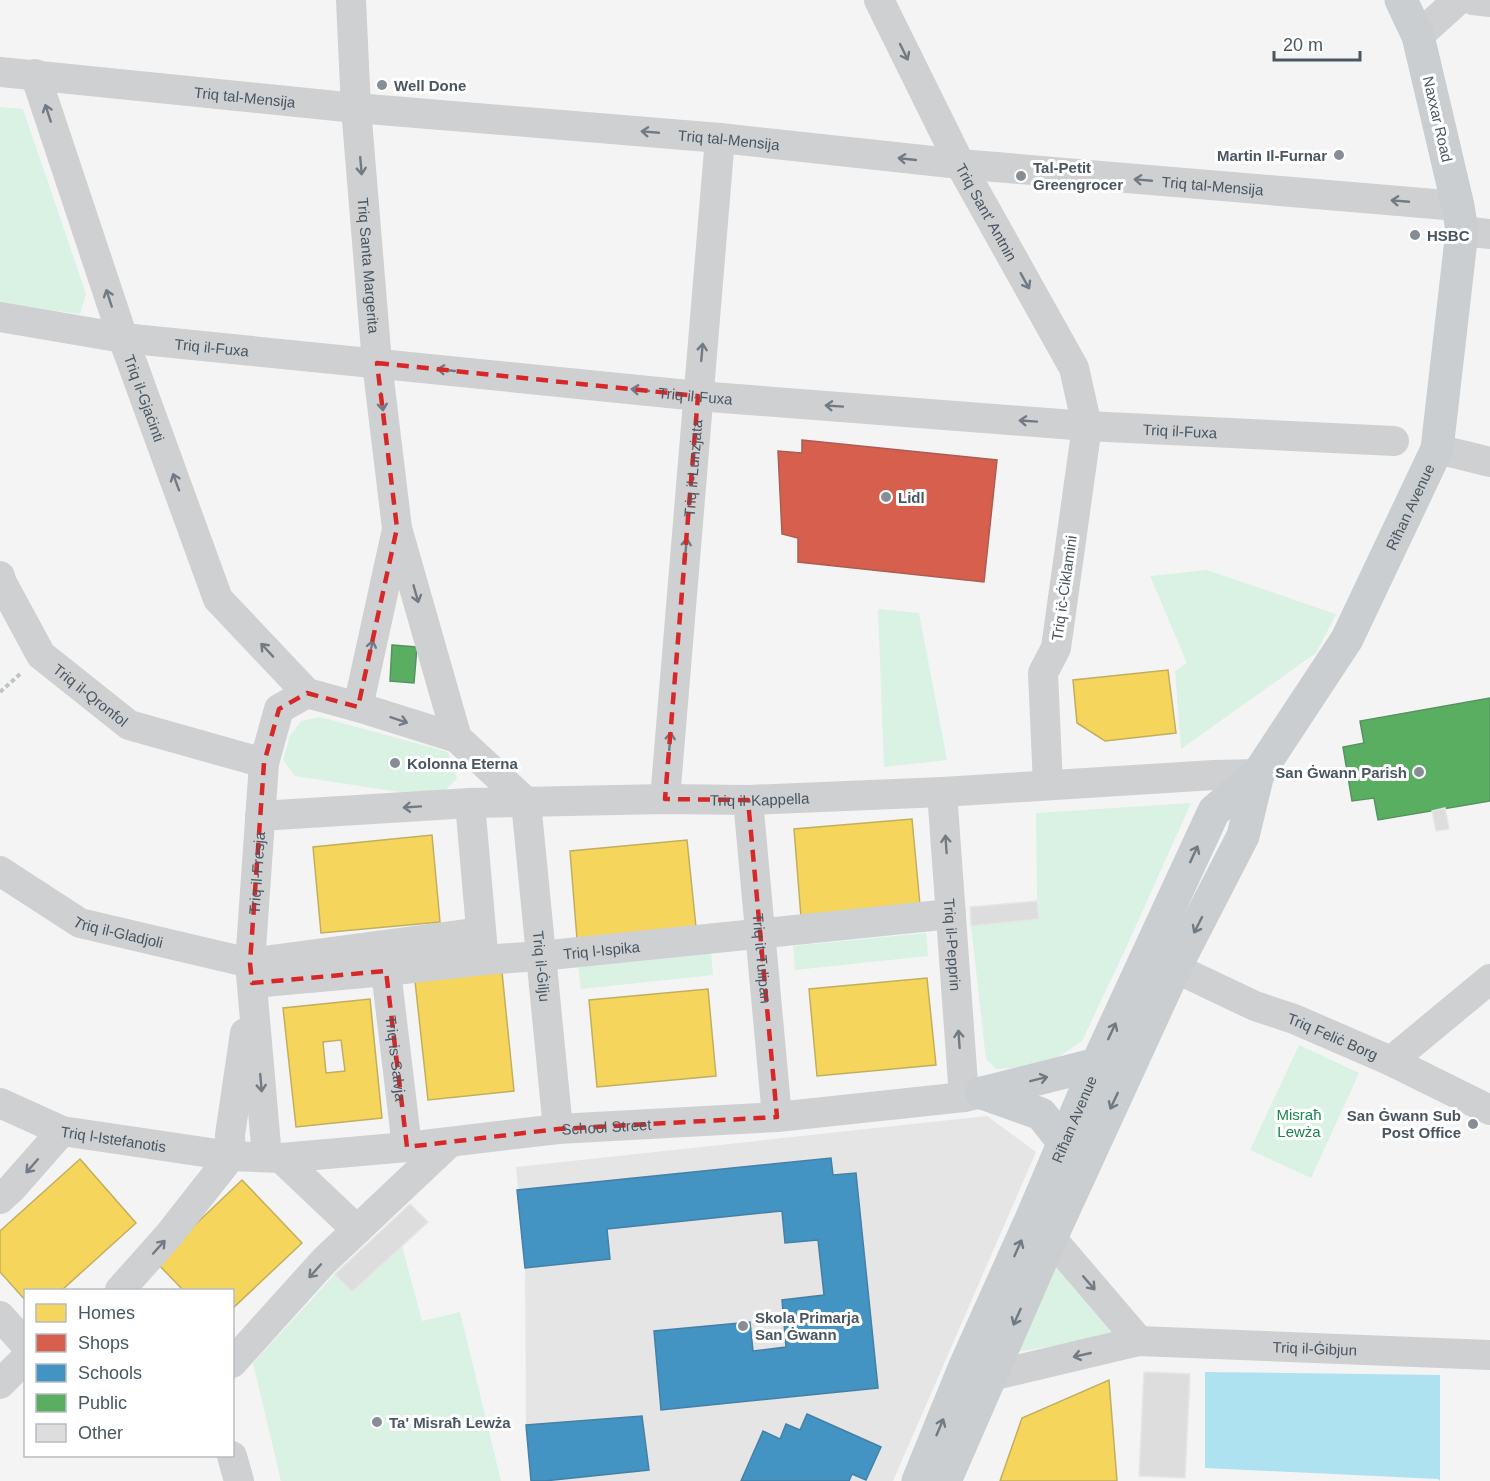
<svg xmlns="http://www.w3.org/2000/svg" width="1490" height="1481" font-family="Arial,sans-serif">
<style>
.education{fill:#e6e5e6}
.green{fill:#d9f2e3}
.water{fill:#aee2f0}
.homes{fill:#f6d55c;stroke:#c2af5e;stroke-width:1.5;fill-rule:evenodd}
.shops{fill:#d6604d;stroke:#ac5d53;stroke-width:1.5}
.schools{fill:#4393c3;stroke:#4581a6;stroke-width:1.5}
.public{fill:#5aae61;stroke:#559461;stroke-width:1.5}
.building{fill:#ddddde;stroke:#e5e6e7;stroke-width:1.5}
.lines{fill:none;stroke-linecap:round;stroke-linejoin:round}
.path{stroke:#bcc7c4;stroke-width:4;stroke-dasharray:4.5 3;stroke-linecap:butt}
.minor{stroke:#ced0d2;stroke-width:30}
.major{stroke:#caced1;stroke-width:33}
.oneway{stroke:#727b83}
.oneway2{stroke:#707a83}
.marked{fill:none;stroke:#d62828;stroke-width:4.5;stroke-dasharray:12 8;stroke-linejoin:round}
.poi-dot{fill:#868d94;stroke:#fff;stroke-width:2}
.labels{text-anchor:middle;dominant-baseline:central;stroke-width:6;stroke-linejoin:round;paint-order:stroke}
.poi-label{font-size:15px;font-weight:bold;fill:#4a5661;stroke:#fff;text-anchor:start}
.street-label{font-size:15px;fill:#4a5661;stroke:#fff}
.park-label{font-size:15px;fill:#17864f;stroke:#fff}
</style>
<rect width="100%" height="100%" fill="#f4f4f4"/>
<path class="education" d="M987 1116 1036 1152 893 1481H531L526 1425 525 1268 516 1167Z"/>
<g class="green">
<path d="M0 107 23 109 86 294 80 314 0 304Z"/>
<path d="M1207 570 1336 614 1316 653 1181 749 1175 671 1187 663 1150 576Z"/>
<path d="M878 609 919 613 947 760 884 767Z"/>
<path d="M320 717 448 752 457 778 438 798 295 776 283 760 290 736 301 721Z"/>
<path d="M1191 803 1125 950 1082 1041 1045 1066 996 1069 986 1059 971 926 1039 919 1037 901 1036 813Z"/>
<path d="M926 933 928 956 795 970 793 946Z"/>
<path d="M711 952 713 975 581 989 578 966Z"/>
<path d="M1299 1045 1359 1073 1311 1178 1250 1150Z"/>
<path d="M402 1246 422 1321 460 1312 501 1481H281L253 1363 335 1274 353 1292Z"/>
<path d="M1058 1263 1117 1336 1016 1352Z"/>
</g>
<path class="water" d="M1205 1372 1440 1375V1481L1438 1479 1205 1468Z"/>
<g class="homes">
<path d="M1168 670 1176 733 1105 741 1077 723 1073 680Z"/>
<path d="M912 819 920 905 801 917 794 829Z"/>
<path d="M432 835 440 922 321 933 313 847Z"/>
<path d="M687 840 696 927 577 939 570 851Z"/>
<path d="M502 972 514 1091 428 1100 415 981Z"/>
<path d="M927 978 936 1065 817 1076 809 989Z"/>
<path d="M708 989 716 1076 597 1087 589 1000Z"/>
<path d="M370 999 382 1118 296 1127 283 1008ZM341 1040 345 1071 326 1073 323 1042Z"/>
<path d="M80 1159 136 1223 62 1290H26V1301L0 1272V1231Z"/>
<path d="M242 1180 302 1243 232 1309V1290H183L156 1262Z"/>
<path d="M1109 1380 1117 1481H1000L1022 1418Z"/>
</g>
<path class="shops" d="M802 440 997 460 984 582 798 562V538L782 534 778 451 802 453Z"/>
<g class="schools">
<path d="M831 1158 833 1175 856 1173 878 1388 661 1410 654 1331 750 1322 753 1351 786 1347 782 1300 824 1295 818 1240 785 1243 782 1211 607 1229 610 1259 525 1268 517 1190Z"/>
<path d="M807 1414 881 1447 866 1480 852 1474 849 1481H741L763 1431 780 1439 786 1424 800 1430Z"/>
<path d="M642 1416 649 1470 544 1481H531L526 1425Z"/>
</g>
<g class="public">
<path d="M392 645 417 647 414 683 390 681Z"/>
<path d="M1490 698V801L1378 820 1374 798 1352 801 1343 747 1364 743 1360 721Z"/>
</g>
<g class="building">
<path d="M1445 808 1449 829 1436 831 1432 811Z"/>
<path d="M1037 901 1039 919 971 926 970 907Z"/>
<path d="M410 1204 428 1222 352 1292 335 1274Z"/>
<path d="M1144 1372 1190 1374 1185 1478 1139 1476Z"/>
</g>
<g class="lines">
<path class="path" d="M0 692 20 674"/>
<g class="minor">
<path id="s1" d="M351 0 356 108 377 363 397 528 457 738 526 802"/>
<path id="s2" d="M879 0 960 164 1074 368 1087 426 1056 648 1043 673 1048 785"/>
<path d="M1473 0 1490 2"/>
<path d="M1418 36 1458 0"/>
<path id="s3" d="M0 72 356 108 720 138 960 164 1458 206"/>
<path id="s4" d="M35 74 123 338 218 599 307 693"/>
<path d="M1462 231 1490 234"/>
<path id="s5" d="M0 317 123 338 698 396 1087 426 1394 441"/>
<path d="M1437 449 1490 462"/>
<path id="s6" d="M0 576 2 583 41 655 129 725 264 763"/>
<path d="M358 707 396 534"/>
<path id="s7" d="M942 792 964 1097"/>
<path id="s8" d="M665 799 720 138"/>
<path id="s9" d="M748 800 777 1117"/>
<path id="s10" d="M526 802 558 1129"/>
<path d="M470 803 483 952"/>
<path id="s11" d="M260 816 470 803 665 799 748 800 942 792 1214 775 1258 774"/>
<path id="s12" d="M0 871 80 923 250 963 481 932"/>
<path id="s13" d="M1175 968 1255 1006 1294 1019 1391 1061 1490 1110"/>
<path id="s14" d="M386 971 407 1147"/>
<path id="s15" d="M252 983 386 971 484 960 540 956 951 914"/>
<path d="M1391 1061 1490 979"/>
<path id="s16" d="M0 1103 62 1131 231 1156 281 1158 407 1147 558 1129 777 1117 964 1097 982 1093"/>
<path d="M231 1156 230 1135 245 1033"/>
<path id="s17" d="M267 1157 250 963 264 763 279 709 307 693 358 707 457 738"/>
<path d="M281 1158 357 1230"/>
<path d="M0 1199 11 1189 62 1131"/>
<path d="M1051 1238 1139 1341"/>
<path d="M120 1290 169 1235 231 1156"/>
<path d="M0 1316 26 1345"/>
<path d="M232 1363 324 1261 450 1142"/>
<path id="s18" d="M991 1376 1139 1341 1490 1355"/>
<path d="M0 1384 26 1358"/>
<path d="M232 1456 239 1481"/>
</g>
<g class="major">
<path d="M982 1093 1097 1064"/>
<path d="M982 1093 1041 1114 1064 1143"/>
<path id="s19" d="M918 1481 965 1366 1032 1217 1097 1064 1214 811 1258 774 1347 639 1437 449 1462 231 1458 206 1418 36 1401 0"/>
<path d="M945 1481 1051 1238 1175 968 1243 836 1258 774"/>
</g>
</g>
<defs><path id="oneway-shaft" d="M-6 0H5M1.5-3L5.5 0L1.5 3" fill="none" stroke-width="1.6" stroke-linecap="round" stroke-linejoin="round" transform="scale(1.5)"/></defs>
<g class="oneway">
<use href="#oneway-shaft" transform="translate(904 52) rotate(64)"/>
<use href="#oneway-shaft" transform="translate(48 113) rotate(-108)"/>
<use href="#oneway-shaft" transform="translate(650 132) rotate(-175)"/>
<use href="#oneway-shaft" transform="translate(907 159) rotate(-174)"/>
<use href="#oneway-shaft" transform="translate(361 166) rotate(85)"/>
<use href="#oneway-shaft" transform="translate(1143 180) rotate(-175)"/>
<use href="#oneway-shaft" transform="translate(1400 201) rotate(-175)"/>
<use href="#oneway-shaft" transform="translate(1025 281) rotate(61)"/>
<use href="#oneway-shaft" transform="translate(109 298) rotate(-108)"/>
<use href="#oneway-shaft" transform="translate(702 352) rotate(-85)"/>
<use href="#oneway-shaft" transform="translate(446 370) rotate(-174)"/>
<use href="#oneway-shaft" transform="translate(640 390) rotate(-174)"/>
<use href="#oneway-shaft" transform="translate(382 402) rotate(83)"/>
<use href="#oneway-shaft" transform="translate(834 406) rotate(-176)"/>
<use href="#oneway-shaft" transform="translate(1028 421) rotate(-176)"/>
<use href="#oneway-shaft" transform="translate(176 482) rotate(-110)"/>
<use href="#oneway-shaft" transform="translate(686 547) rotate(-85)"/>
<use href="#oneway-shaft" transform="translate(416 594) rotate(74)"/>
<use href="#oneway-shaft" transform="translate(371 649) rotate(-78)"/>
<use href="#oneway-shaft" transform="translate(267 650) rotate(-133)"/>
<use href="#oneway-shaft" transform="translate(399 720) rotate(18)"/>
<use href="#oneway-shaft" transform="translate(670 741) rotate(-85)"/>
<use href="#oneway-shaft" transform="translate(412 807) rotate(176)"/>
<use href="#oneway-shaft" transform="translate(946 844) rotate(-94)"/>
<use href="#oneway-shaft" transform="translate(959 1039) rotate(-94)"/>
<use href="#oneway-shaft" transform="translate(261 1083) rotate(85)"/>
<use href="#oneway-shaft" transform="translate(32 1166) rotate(131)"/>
<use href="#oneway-shaft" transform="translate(159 1247) rotate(-48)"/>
<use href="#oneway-shaft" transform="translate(315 1271) rotate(132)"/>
<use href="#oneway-shaft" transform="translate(1089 1283) rotate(49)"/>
<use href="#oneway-shaft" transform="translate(1082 1355) rotate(167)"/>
</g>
<g class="oneway2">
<use href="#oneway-shaft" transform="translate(1194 854) rotate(-65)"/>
<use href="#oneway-shaft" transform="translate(1198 925) rotate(117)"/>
<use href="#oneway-shaft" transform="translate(1112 1031) rotate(-65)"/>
<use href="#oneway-shaft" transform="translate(1039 1079) rotate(-14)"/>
<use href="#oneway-shaft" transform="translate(1114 1101) rotate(115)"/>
<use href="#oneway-shaft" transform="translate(1018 1248) rotate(-66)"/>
<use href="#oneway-shaft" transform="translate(1017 1317) rotate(114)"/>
<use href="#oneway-shaft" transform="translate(940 1427) rotate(-67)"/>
</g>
<path class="marked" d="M377 363 698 396 665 799 748 800 777 1117 558 1129 407 1147 386 971 252 983 250 963 264 763 279 709 307 693 358 707 397 528Z"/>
<g class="poi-dot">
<circle cx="382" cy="85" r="6"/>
<circle cx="1339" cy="155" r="6"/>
<circle cx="1021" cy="176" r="6"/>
<circle cx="1415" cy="235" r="6"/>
<circle cx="886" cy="497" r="6"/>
<circle cx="395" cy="763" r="6"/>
<circle cx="1419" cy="772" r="6"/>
<circle cx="1473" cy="1124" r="6"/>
<circle cx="743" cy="1326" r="6"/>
<circle cx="377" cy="1422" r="6"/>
</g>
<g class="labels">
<g class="poi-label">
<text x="394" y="85">Well Done</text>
<text x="1327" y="155" text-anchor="end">Martin Il-Furnar</text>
<text x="1033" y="167">Tal-Petit<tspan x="1033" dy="17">Greengrocer</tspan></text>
<text x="1427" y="235">HSBC</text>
<text x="898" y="497">Lidl</text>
<text x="407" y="763">Kolonna Eterna</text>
<text x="1407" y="772" text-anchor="end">San Ġwann Parish</text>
<text x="1461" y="1115" text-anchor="end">San Ġwann Sub<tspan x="1461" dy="17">Post Office</tspan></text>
<text x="755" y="1317">Skola Primarja<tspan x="755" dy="17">San Ġwann</tspan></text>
<text x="389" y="1422">Ta' Misraħ Lewża</text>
</g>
<g class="street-label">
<text stroke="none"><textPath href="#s3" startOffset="246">Triq tal-Mensija</textPath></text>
<text transform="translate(1438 119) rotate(77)">Naxxar Road</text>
<text stroke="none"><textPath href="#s3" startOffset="732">Triq tal-Mensija</textPath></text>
<text stroke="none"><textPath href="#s3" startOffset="1218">Triq tal-Mensija</textPath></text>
<text stroke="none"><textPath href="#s2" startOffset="238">Triq Sant' Antnin</textPath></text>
<text stroke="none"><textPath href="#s1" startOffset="266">Triq Santa Margerita</textPath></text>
<text stroke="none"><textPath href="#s5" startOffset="214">Triq il-Fuxa</textPath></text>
<text stroke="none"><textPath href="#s5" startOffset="700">Triq il-Fuxa</textPath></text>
<text stroke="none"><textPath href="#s4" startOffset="342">Triq il-Gjaċinti</textPath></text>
<text stroke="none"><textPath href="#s5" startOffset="1186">Triq il-Fuxa</textPath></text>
<text stroke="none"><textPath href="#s8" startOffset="332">Triq il-Lunzjata</textPath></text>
<text stroke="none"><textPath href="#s19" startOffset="1098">Riħan Avenue</textPath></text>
<text transform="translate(1064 588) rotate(-82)">Triq iċ-Ċiklamini</text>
<text stroke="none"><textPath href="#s6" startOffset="153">Triq il-Qronfol</textPath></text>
<text stroke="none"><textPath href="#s11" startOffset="500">Triq il-Kappella</textPath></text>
<text stroke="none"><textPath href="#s17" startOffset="285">Triq il-Fresja</textPath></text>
<text stroke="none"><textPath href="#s12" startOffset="135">Triq il-Gladjoli</textPath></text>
<text stroke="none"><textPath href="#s7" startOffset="153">Triq il-Pepprin</textPath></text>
<text stroke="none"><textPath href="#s15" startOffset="351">Triq l-Ispika</textPath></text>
<text stroke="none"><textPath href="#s9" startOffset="159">Triq it-Tulipan</textPath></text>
<text stroke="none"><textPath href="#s10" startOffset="165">Triq il-Ġilju</textPath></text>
<text stroke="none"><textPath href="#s13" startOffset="172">Triq Feliċ Borg</textPath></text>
<text stroke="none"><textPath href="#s14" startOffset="88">Triq is-Salvja</textPath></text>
<text stroke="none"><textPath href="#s19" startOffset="394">Riħan Avenue</textPath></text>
<text stroke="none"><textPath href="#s16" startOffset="616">School Street</textPath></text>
<text stroke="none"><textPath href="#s16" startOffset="120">Triq l-Istefanotis</textPath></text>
<text stroke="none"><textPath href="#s18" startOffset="328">Triq il-Ġibjun</textPath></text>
</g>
<g class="park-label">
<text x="1299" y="1114">Misraħ<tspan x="1299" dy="17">Lewża</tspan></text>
</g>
</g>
<rect x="24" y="1289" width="210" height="168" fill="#ffffff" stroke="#b7bbc0" stroke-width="1.5"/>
<rect x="36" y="1304" width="30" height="18" fill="#f6d55c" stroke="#b7bbc0" stroke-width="1.5"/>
<text x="78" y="1319" font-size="18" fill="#4a5661">Homes</text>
<rect x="36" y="1334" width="30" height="18" fill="#d6604d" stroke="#b7bbc0" stroke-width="1.5"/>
<text x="78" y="1349" font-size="18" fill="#4a5661">Shops</text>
<rect x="36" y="1364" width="30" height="18" fill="#4393c3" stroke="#b7bbc0" stroke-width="1.5"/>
<text x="78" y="1379" font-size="18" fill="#4a5661">Schools</text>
<rect x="36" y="1394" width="30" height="18" fill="#5aae61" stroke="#b7bbc0" stroke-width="1.5"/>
<text x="78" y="1409" font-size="18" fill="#4a5661">Public</text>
<rect x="36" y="1424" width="30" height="18" fill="#ddddde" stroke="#b7bbc0" stroke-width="1.5"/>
<text x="78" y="1439" font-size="18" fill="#4a5661">Other</text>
<path d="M1274 51v9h86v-9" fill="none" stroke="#4a5661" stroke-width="3"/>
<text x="1283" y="51" font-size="18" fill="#4a5661" stroke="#ffffff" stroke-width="4.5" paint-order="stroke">20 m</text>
</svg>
